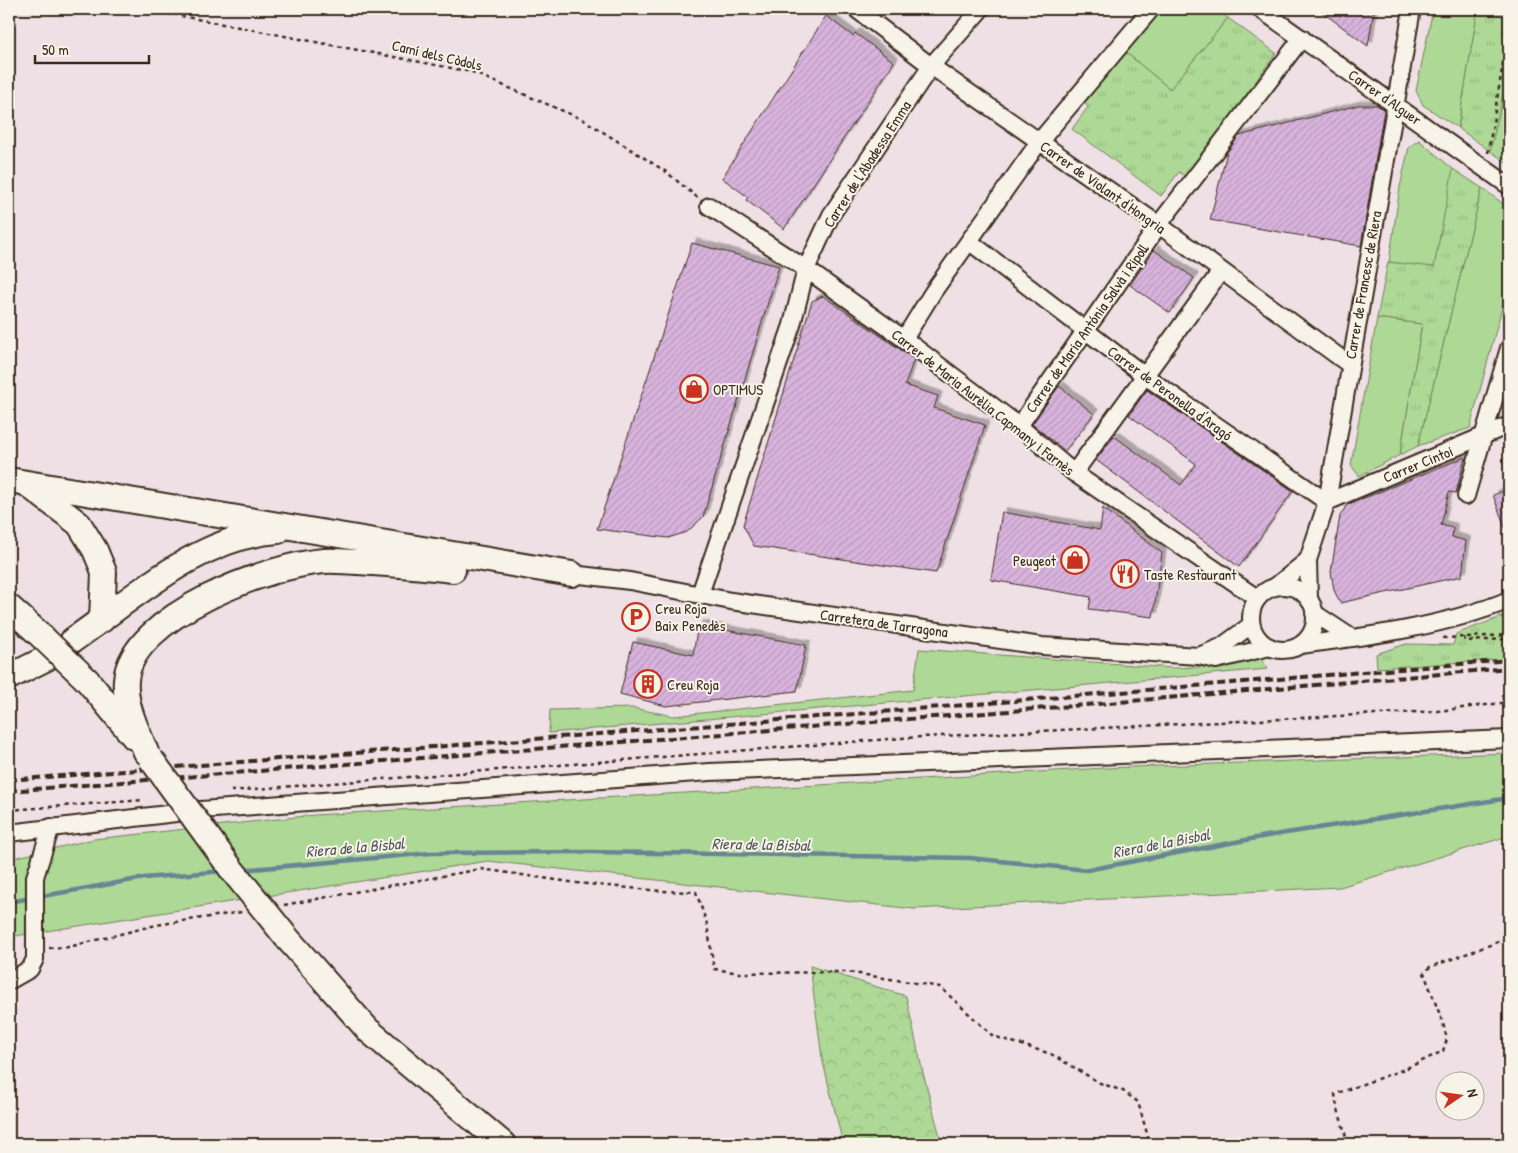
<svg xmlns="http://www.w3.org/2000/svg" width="1518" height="1153" font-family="'Patrick Hand',sans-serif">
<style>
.green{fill:#add895;stroke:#74815a}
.forest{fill:url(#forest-crowns);stroke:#74815a}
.park{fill:url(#park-tufts);stroke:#74815a}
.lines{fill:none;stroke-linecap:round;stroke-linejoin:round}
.stream{stroke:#678595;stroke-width:4.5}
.building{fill:url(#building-hatch);stroke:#3b2a1e;filter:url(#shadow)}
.minor-casing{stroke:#3b2a1e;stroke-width:20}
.highway-casing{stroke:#3b2a1e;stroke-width:28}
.path{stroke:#3b2a1e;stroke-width:2.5;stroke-dasharray:4 4;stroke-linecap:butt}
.minor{stroke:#f7f3e8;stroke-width:16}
.highway{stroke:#f7f3e8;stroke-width:24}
.rail{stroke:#3b2a1e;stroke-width:4;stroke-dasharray:8 4;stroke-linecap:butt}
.highway-bridge-casing{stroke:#3b2a1e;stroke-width:28;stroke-linecap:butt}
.highway-bridge{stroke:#f7f3e8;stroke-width:24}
.labels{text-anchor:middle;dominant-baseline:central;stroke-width:4;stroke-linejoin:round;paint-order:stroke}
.street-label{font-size:15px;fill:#3b2a1e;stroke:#f7f3e8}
.poi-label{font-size:15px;fill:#3b2a1e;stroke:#f7f3e8;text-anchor:start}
.water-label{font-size:16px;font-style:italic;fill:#515759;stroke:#f7f3e8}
</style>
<defs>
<pattern id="forest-crowns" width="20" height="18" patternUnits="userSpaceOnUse" patternTransform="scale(1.25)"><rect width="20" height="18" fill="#add895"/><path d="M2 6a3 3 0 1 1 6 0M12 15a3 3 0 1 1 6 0" fill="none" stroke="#96ba80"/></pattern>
<pattern id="park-tufts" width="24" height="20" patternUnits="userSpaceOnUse" patternTransform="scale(1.25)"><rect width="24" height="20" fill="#add895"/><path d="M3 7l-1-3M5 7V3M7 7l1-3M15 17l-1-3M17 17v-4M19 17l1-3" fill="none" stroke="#96ba80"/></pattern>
<pattern id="building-hatch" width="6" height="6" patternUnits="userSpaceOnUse" patternTransform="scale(1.25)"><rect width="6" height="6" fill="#d8b3dd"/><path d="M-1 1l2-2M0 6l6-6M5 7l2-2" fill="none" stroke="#ba9abd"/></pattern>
<filter id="shadow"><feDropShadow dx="4.5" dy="-4.5" stdDeviation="0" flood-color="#0004"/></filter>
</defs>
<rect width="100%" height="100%" fill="#eee0e5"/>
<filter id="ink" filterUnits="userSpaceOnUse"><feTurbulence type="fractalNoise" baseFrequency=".02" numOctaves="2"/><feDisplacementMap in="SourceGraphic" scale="10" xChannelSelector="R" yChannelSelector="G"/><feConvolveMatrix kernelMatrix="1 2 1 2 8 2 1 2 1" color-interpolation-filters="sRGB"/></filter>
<g filter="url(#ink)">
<g class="green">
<path d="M1161 9H1216L1228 18 1170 89 1124 51Z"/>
<path d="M1433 9H1478L1458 128 1423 105 1416 91Z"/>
<path d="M1509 69V164L1490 151Z"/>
<path d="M1419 140 1454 170 1434 268 1389 262 1400 187 1409 147Z"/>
<path d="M1482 188 1509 208V281L1470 428 1418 446Z"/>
<path d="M1377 318 1422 324 1400 455 1359 476 1351 465Z"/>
<path d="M919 649 1173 668 1224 666 1259 655 1268 669 549 733 550 710 632 708 674 716 913 690Z"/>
<path d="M1509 753V836L1340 887 914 909 488 861 9 937V859L94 839 315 815 1105 768Z"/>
</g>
<path class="forest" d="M810 966 906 996 922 1069 942 1144H843L822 1058Z"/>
<g class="park">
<path d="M1475 9H1509V69L1490 151 1458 128 1478 9Z"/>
<path d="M1228 18 1276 53 1187 178 1179 172 1161 196 1072 129 1088 107 1081 100 1124 51 1170 89Z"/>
<path d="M1453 169 1482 188 1418 446 1400 455 1422 324 1377 318 1388 262 1434 267Z"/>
<path d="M1509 614V659L1377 668 1376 654 1406 644 1453 645 1456 634Z"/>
</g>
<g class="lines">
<g class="stream">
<path d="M241 870 431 853 590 852 970 858 1087 870 1267 836 1509 798"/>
<path d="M9 902 144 878 223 871"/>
</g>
</g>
<g class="building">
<path d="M1318 9H1374L1368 46Z"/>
<path d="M826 16 853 36 855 33 894 62 784 229 746 200 748 197 722 178Z"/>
<path d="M1358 105H1377L1384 110 1361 246 1210 220 1227 152 1239 136Z"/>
<path d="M692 243 779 266 703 517 687 532 668 538 597 529Z"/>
<path d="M1154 250 1194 278 1170 313 1130 285Z"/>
<path d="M823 296 914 359 905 385 938 396 934 408 985 425 936 573 754 546 743 525 812 301Z"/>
<path d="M1059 386 1094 414 1065 451 1032 424Z"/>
<path d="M1147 390 1293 491 1239 567 1096 460 1114 436 1181 485 1196 464 1129 415Z"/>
<path d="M1465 457 1456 493 1449 492 1441 525 1453 528 1452 537 1466 541 1462 576 1340 603 1334 590 1331 572 1340 516 1347 505Z"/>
<path d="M1509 489V535H1508L1493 495Z"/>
<path d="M1103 508 1162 553 1153 617 1089 609 1091 597 991 580 1002 512 1100 530Z"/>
<path d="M698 625 806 645 797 691 666 706 620 694 633 642 693 655Z"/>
</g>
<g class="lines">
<defs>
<g id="minor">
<path d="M856 9 931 66 1159 225 1350 365"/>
<path d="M1260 9 1509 186"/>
<path d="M709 206 806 269 904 339 1019 426 1074 473 1257 598"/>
<path d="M970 242 1145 376 1327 502 1509 425"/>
<path d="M904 339 933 292 1039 142 1151 9"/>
<path d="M1019 426 1163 219 1302 38"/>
<path d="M1074 473 1221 271"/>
<path d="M1466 496 1509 348"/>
<path d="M572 574 630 581 731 601 1042 646 1199 656 1216 660 1270 647"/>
<path d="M1276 586 1308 560"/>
<circle cx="1283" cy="618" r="32"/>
<path d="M700 594 792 325 806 269 831 215 931 66 981 9"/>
<path d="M1309 600 1308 560 1327 502 1412 9"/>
<path d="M1314 613 1352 638"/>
<path d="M1300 645C1370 636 1443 627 1509 600"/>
<path d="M1199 656 1221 647 1251 625"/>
<path d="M9 833 201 810 710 772 1509 739"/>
<path d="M9 981 30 969 35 959V877L51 827"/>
</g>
<g id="highway">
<path d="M9 480 572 574"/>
<path d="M27 484 79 524 95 550 104 572 102 620"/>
<path d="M9 607 37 632"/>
<path d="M73 640C135 597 200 536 278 531"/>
<path d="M9 677 47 658"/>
<path d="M87 680 134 737"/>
<path d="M146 752C137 730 124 705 126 680 131 616 269 565 324 561 335 560 347 562 358 562 390 564 421 566 453 570"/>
<path d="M287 938 368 1030 503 1144"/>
</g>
</defs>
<use href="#minor" class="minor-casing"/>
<use href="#highway" class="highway-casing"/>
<g class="path">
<path d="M158 9 181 16 472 72 584 120 665 171 698 198"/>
<path d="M1488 153 1509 28"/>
<path d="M1464 637 1465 641 1509 639"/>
<path d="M1443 638 1509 635"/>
<path d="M231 791 902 738 1438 711 1509 702"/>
<path d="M9 810 144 800"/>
<path d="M1509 898 1505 899 1509 911"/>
<path d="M284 905 481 869 577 883 661 891 696 892 707 924 714 969 740 973 847 972 940 987 993 1036 1051 1054 1100 1083 1123 1091 1138 1102 1150 1144"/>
<path d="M49 948 69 947 156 925 242 912"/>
<path d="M1348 1144 1336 1102 1335 1094 1405 1069 1443 1051 1447 1039 1443 1023 1424 973 1430 967 1509 938"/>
</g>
<use href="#minor" class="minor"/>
<use href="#highway" class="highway"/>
<g class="rail">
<path d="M9 780 868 713 1509 660"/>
<path d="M9 791 1097 704 1509 668"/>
</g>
<defs>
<g id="highway-bridge">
<path d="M37 632 87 680"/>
<path d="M151 759 232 870 287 938"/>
</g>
</defs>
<use href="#highway-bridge" class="highway-bridge-casing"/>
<use href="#highway-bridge" class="highway-bridge"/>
</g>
</g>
<defs>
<symbol id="shop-ring" viewBox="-11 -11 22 22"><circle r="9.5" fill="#f7f3e8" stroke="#c8321e" stroke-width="1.5"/><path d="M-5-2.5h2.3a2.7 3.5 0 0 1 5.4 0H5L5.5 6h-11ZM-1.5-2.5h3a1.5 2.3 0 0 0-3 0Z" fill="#c8321e"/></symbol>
<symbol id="restaurant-ring" viewBox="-11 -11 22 22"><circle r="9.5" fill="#f7f3e8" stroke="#c8321e" stroke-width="1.5"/><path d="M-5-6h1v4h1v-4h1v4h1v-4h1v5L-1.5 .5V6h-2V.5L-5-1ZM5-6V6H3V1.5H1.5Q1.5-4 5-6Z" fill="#c8321e"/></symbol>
<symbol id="parking-ring" viewBox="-11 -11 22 22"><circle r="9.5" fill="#f7f3e8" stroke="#c8321e" stroke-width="1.5"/><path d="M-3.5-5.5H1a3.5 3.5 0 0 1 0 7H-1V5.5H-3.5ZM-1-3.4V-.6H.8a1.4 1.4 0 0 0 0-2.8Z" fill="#c8321e"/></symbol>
<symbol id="building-ring" viewBox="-11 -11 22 22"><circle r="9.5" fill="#f7f3e8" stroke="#c8321e" stroke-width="1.5"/><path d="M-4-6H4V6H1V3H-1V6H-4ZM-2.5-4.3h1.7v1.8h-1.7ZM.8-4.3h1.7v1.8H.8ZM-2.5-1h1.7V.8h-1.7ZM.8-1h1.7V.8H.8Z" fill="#c8321e"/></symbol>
</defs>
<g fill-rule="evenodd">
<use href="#shop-ring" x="678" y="373" width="32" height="32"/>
<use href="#shop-ring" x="1059" y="544" width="32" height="32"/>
<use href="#restaurant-ring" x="1109" y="558" width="32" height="32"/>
<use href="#parking-ring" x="620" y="601" width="32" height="32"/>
<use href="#building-ring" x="632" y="668" width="32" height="32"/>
</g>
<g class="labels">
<g class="street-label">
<text transform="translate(437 55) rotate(13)">Camí dels Còdols</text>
<text transform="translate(1385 97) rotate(35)">Carrer d'Alguer</text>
<text transform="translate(867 164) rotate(-57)">Carrer de l'Abadessa Emma</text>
<text transform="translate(1103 187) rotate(35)">Carrer de Violant d'Hongria</text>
<text transform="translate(1363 285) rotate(-80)">Carrer de Francesc de Riera</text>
<text transform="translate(1087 328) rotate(-55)">Carrer de Maria Antónia Salvà i Ripoll</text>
<text transform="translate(1170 393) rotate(36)">Carrer de Peronella d'Aragó</text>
<text transform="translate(983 402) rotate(38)">Carrer de Maria Aurèlia Capmany i Farnès</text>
<text transform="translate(1418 464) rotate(-22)">Carrer Cintoi</text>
<text transform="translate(884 623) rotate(8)">Carretera de Tarragona</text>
</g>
<g class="poi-label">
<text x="713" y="389">OPTIMUS</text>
<text x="1056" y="560" text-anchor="end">Peugeot</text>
<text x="1144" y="574">Taste Restaurant</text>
<text x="655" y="608">Creu Roja<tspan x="655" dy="17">Baix Penedès</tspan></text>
<text x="667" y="684">Creu Roja</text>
</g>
<g class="water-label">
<text transform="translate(1161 843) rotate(-11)">Riera de la Bisbal</text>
<text transform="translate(761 844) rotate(1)">Riera de la Bisbal</text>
<text transform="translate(355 847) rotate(-5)">Riera de la Bisbal</text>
</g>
</g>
<rect width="1518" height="1153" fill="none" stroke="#f7f3e8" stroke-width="30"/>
<rect x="15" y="15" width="1488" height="1123" fill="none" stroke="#3b2a1e" stroke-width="2" filter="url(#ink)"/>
<g transform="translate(1460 1096) rotate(77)"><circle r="24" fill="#f7f3e8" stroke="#aca397"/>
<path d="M0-4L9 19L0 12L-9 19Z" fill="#c8321e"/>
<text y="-8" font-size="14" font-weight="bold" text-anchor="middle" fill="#3b2a1e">N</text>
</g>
<path d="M35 55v8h114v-8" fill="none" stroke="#3b2a1e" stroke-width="2.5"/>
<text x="42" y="55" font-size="15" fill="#3b2a1e" stroke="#f7f3e8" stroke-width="4" paint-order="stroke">50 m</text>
</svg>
